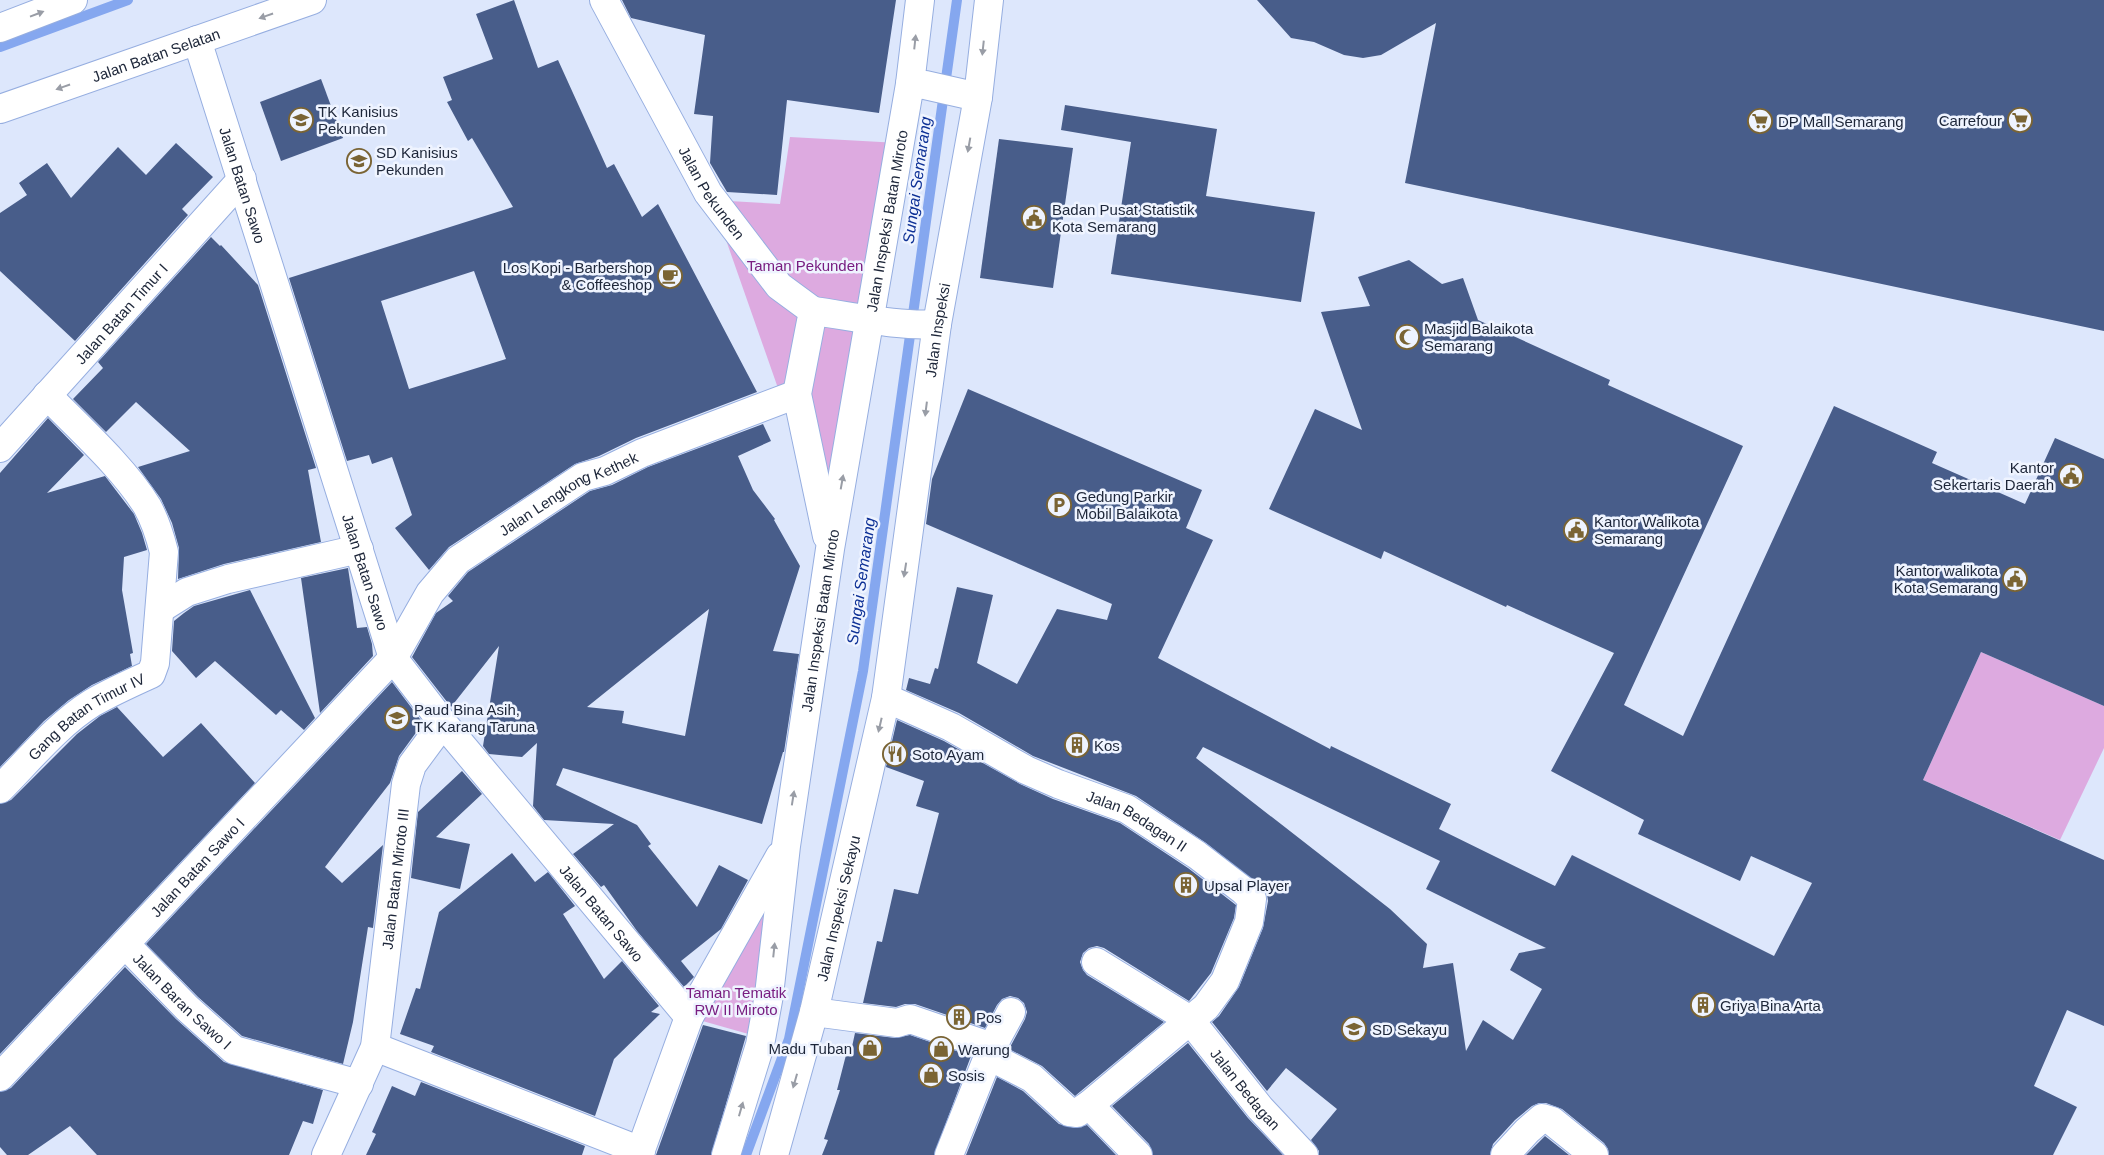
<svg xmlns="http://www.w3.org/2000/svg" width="2104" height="1155" font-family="Helvetica,sans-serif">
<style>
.green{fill:#ddaae0}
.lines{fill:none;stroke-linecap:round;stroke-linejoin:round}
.stream{stroke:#85a7ef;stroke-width:10}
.building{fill:#485d8a;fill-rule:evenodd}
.minor-casing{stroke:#96aee0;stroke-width:30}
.secondary-casing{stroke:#96aee0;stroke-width:30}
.minor{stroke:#fff;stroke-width:28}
.secondary{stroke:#fff;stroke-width:28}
.oneway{fill:#999da6}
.labels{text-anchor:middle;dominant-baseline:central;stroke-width:5;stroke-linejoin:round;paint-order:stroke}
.street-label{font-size:15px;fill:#1d2639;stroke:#eff4ff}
.poi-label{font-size:15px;fill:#1d2639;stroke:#eff4ff;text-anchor:start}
.park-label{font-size:15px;fill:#791e81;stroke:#eff4ff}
.water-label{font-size:16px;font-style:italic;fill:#0e3196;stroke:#eff4ff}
</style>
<rect width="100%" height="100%" fill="#dde7fc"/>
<g class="green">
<path d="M790 137 899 143 830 513 800 451 712 200 780 204Z"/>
<path d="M1981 652 2104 706V748L2060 840 1923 780Z"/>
<path d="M785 859 759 1037 692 1018Z"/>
</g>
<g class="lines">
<g class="stream">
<path d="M0 47 128 0"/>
<path d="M746 1155 789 1039 863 671 957 0"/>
</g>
</g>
<g class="building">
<path d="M514 0 538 68 558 60 607 168 614 164 642 217 658 204 757 392 636 438 599 456 575 464 449 547 429 570 395 528 412 515 392 457 372 464 369 455 347 461 289 278 513 207 472 138 468 141 447 102 452 100 443 77 493 59 476 14ZM474 271 506 359 409 389 381 301Z"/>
<path d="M622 0H896L879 113 787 100 777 195 727 192 710 163 713 116 694 114 705 35 631 18Z"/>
<path d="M1257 0H2104V331L1405 183 1436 23 1381 55 1363 58 1344 55 1314 42 1291 38Z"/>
<path d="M321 79 343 138 281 161 260 102Z"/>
<path d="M1065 105 1217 129 1206 196 1315 212 1301 302 1111 274 1131 142 1061 130Z"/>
<path d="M999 139 1073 148 1053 288 980 278Z"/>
<path d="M176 143 213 177 182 209 188 215 75 341 0 271V213L27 195 19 183 47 163 71 198 118 147 146 175Z"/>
<path d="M211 237 220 246 221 245 258 285 316 468 308 470 321 542 224 564 178 579 179 548 172 523 161 499 138 467 190 451 136 402 106 432 73 399 103 368 98 362Z"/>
<path d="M1409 260 1442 284 1463 278 1478 320 1610 380 1608 385 1743 446 1624 705 1683 736 1834 406 1937 452 1932 463 2025 504 2055 438 2104 459V706L1981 652 1923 780 2104 860V1026L2067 1010 2034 1086 2077 1107 2053 1155H1609L1608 1149 1604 1143 1562 1109 1546 1103H1539L1532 1106 1515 1120 1493 1144 1490 1155H1319V1151L1311 1140 1337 1109 1286 1068 1267 1091 1212 1022 1219 1016 1239 987 1263 928 1268 901 1267 894 1263 888 1206 843 1136 796 1033 756 959 713 906 690 909 678 930 684 935 668 938 669 957 587 993 595 977 663 1017 684 1057 609 1107 620 1112 604 926 524 932 479 968 389 1202 490 1186 528 1213 540 1158 658 1330 749 1331 746 1451 804 1439 829 1555 886 1572 855 1774 956 1812 883 1751 856 1740 881 1638 834 1644 820 1551 771 1614 653 1507 605 1506 607 1384 551 1381 559 1269 509 1315 409 1362 430 1321 312 1370 306 1358 277ZM1203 747 1440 861 1426 889 1546 948 1519 953 1510 970 1542 989 1513 1040 1483 1020 1466 1051 1453 963 1423 968 1427 944 1390 909 1196 758Z"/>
<path d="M48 418 84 455 47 493 105 476 134 514 142 533 147 550 124 557 122 590 133 653 130 654 132 666 92 685 69 700 44 721 0 767V473Z"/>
<path d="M763 424 771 441 738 456 753 490 775 519 774 520 800 566 773 651 799 654 784 752H783L762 824 563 768 556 785 637 825 651 844 648 846 697 907 719 865 748 880 721 929 681 961 694 977 684 987 637 931 604 885 601 887 573 854 614 824 544 820 533 806 537 743 522 757 489 754 483 746 499 646 451 707 412 657 436 613 453 601 448 596 468 572 590 491 612 485 648 467ZM709 609 685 736 622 723 624 711 587 707Z"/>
<path d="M348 568 357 628 367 627 372 644 373 656 320 713 301 578Z"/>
<path d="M250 590 315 718 304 730 281 710 276 715 215 661 196 678 172 651 174 621 184 613 194 606Z"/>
<path d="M392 682 423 723 399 756 390 783 325 867 342 883 383 845 373 928 368 927 353 1022 343 1064 242 1036 198 997 146 944Z"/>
<path d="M117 707 163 757 201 723 255 783 0 1054V804L11 800 77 734 100 716Z"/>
<path d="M897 720 944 741 1020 784 1053 799 1120 823 1188 868 1236 905 1234 918 1211 973 1189 1001 1104 948 1097 946 1089 948 1083 953 1080 962 1083 970 1087 975 1164 1022 1075 1096 1042 1066 1009 1049 1025 1019 1027 1012 1024 1003 1018 998 1010 996 1002 999 997 1005 985 1028 915 1004H905L896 1007 863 1003 877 941 882 942 894 889 918 894 939 813 916 806 924 781 886 767Z"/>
<path d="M462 771 482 794 436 837 470 844 460 889 411 878 418 812Z"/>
<path d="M512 853 535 882 548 872 575 906 563 914 604 979 622 961 659 1006 651 1012 660 1014 614 1059 595 1116 431 1052 434 1046 400 1034 416 988 420 989 439 912Z"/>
<path d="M125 967 176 1019 224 1062 323 1090 313 1124 303 1121 289 1155H97L70 1126 28 1155H7L0 1147V1092L11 1088Z"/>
<path d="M703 1025 746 1036 711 1155H656Z"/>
<path d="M855 1033 895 1038 910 1035 971 1056 934 1155H822L828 1140 824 1139 840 1090H837L846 1055 850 1056Z"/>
<path d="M1188 1043 1248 1118 1283 1155H1153L1149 1144 1112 1106Z"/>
<path d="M997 1077 1023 1091 1059 1124 1075 1128 1087 1125 1116 1155H966Z"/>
<path d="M421 1082 585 1146 582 1155H366L376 1134 372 1132 392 1086 415 1096Z"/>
<path d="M1545 1136 1569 1155H1526Z"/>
</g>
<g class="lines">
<defs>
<g id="minor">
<path id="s1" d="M604 0 708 193 779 286 813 311 797 394 827 536"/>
<path id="s2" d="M197 40 393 658 443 723 689 1017"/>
<path d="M910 84 925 85 978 97"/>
<path d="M813 311C851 316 900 327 937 324"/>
<path id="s3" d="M0 448 242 179"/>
<path d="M160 609 187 592 228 579 359 549"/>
<path id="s4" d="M886 698 951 727 1026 770 1058 784 1127 809 1197 855 1244 891 1252 899 1249 922 1225 981 1206 1007 1089 1105 1077 1113 1069 1112 1032 1078 989 1056"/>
<path id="s5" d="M0 789C29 760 57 725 92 703 111 692 131 683 151 674L155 663 164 552C160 536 155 520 147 506 123 467 79 428 47 395"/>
<path id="s6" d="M125 944 187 1008 234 1050 359 1084"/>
<path id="s7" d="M1096 962 1190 1020 1260 1108 1304 1155"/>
<path d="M814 1012 897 1023 910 1019 992 1047"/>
<path d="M375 1047 641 1151"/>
<path id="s8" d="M0 1077 393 658 430 593 458 560 583 477 605 471 642 453 797 394"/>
<path d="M1089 1105 1138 1155"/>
<path id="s9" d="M326 1155 375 1047 406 784 412 765 443 723"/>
<path d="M639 1155 689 1017 780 856"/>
<path id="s10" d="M726 1155 760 1045 769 995 786 846 830 549 910 84 920 0"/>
<path id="s11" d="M774 1155 814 1012 886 698 937 324 978 97 989 0"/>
<path d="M949 1155 992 1047 1011 1012"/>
<path d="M1505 1155 1527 1131 1542 1118 1552 1121 1594 1155"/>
</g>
<g id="secondary">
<path d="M0 28 73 0"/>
<path id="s12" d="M0 109 312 0"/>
</g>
</defs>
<use href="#minor" class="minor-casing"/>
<use href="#secondary" class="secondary-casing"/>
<use href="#minor" class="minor"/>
<use href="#secondary" class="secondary"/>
</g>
<defs><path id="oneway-solid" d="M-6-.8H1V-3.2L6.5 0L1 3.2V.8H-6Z" transform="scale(1.25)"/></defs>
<g class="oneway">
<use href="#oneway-solid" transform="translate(37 14) rotate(-21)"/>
<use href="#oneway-solid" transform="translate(266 16) rotate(161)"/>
<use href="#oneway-solid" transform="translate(915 42) rotate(-84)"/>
<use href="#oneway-solid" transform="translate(983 48) rotate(96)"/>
<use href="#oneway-solid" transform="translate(63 87) rotate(161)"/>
<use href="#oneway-solid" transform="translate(969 145) rotate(100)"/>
<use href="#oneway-solid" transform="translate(926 409) rotate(97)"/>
<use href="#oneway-solid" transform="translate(842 482) rotate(-80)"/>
<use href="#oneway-solid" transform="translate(905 570) rotate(99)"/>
<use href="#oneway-solid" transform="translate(880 725) rotate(103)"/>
<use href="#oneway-solid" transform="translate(793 798) rotate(-81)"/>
<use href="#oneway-solid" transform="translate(774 950) rotate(-84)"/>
<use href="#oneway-solid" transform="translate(795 1081) rotate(106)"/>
<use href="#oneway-solid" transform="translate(741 1109) rotate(-74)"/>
</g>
<defs>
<symbol id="school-ring" viewBox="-11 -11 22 22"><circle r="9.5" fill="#eff4ff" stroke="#7a6434" stroke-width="1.5"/><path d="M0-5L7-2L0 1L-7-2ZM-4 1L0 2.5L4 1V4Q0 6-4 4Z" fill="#7a6434"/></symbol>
<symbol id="supermarket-ring" viewBox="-11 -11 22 22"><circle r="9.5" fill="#eff4ff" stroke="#7a6434" stroke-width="1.5"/><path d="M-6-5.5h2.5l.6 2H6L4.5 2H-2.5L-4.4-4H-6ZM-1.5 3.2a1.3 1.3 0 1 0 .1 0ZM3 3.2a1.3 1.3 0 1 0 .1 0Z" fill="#7a6434"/></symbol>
<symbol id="civic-ring" viewBox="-11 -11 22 22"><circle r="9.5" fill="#eff4ff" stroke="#7a6434" stroke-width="1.5"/><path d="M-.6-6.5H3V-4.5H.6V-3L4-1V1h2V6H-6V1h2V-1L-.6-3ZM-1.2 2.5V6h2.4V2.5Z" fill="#7a6434"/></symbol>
<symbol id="cafe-ring" viewBox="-11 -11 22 22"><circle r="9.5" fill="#eff4ff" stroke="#7a6434" stroke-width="1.5"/><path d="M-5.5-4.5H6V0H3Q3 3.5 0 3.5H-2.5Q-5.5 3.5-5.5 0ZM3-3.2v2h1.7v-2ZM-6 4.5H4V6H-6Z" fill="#7a6434"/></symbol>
<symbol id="mosque-ring" viewBox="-11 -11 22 22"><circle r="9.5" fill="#eff4ff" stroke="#7a6434" stroke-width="1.5"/><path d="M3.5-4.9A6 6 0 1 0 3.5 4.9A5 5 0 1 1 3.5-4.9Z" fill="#7a6434"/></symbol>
<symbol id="parking-ring" viewBox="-11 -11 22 22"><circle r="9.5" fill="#eff4ff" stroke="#7a6434" stroke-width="1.5"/><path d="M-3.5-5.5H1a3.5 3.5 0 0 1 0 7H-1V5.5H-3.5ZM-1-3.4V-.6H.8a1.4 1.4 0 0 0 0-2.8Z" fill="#7a6434"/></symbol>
<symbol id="building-ring" viewBox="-11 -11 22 22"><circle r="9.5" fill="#eff4ff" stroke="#7a6434" stroke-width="1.5"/><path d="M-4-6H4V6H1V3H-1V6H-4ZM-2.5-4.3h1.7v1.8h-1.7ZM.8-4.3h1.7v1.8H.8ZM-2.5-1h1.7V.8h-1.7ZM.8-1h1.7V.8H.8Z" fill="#7a6434"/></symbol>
<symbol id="restaurant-ring" viewBox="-11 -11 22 22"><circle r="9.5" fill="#eff4ff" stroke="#7a6434" stroke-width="1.5"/><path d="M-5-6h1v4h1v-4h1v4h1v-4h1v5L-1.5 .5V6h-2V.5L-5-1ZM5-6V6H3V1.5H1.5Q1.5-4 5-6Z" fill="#7a6434"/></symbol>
<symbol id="shop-ring" viewBox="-11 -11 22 22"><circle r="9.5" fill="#eff4ff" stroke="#7a6434" stroke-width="1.5"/><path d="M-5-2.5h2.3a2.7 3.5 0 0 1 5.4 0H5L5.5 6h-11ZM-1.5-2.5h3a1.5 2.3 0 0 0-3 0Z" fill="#7a6434"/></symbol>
</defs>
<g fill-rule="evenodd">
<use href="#school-ring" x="287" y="106" width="28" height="28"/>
<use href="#supermarket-ring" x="2006" y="106" width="28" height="28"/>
<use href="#supermarket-ring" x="1746" y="107" width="28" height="28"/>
<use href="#school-ring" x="345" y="147" width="28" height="28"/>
<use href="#civic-ring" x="1020" y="204" width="28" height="28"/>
<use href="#cafe-ring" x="656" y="262" width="28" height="28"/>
<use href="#mosque-ring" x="1393" y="323" width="28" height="28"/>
<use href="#civic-ring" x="2057" y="462" width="28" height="28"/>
<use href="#parking-ring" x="1045" y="491" width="28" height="28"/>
<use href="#civic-ring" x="1562" y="516" width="28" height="28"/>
<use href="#civic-ring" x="2001" y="565" width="28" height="28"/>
<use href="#school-ring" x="383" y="704" width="28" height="28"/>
<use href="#building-ring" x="1063" y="731" width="28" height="28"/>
<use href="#restaurant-ring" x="881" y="740" width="28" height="28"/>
<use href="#building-ring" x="1172" y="871" width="28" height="28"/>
<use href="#building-ring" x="1689" y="991" width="28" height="28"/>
<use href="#building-ring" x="945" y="1003" width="28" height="28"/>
<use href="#school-ring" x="1340" y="1015" width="28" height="28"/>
<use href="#shop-ring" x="856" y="1034" width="28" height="28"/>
<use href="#shop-ring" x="927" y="1035" width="28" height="28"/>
<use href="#shop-ring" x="917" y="1061" width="28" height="28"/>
</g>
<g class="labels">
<g class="street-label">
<text stroke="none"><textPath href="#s12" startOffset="165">Jalan Batan Selatan</textPath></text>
<text stroke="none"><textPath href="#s2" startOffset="152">Jalan Batan Sawo</textPath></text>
<text stroke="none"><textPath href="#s1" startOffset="221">Jalan Pekunden</textPath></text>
<text stroke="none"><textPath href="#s10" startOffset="949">Jalan Inspeksi Batan Miroto</textPath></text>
<text stroke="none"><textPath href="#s3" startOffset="181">Jalan Batan Timur I</textPath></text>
<text stroke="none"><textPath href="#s11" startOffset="842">Jalan Inspeksi</textPath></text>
<text stroke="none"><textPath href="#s8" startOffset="822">Jalan Lengkong Kethek</textPath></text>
<text stroke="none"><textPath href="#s2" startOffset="558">Jalan Batan Sawo</textPath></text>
<text stroke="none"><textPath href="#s10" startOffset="544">Jalan Inspeksi Batan Miroto</textPath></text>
<text stroke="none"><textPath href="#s5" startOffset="114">Gang Batan Timur IV</textPath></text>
<text stroke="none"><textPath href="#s4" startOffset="280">Jalan Bedagan II</textPath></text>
<text stroke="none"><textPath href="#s8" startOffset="288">Jalan Batan Sawo I</textPath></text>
<text stroke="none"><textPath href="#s9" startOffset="288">Jalan Batan Miroto III</textPath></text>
<text stroke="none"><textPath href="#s11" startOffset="255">Jalan Inspeksi Sekayu</textPath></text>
<text stroke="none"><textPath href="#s2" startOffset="978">Jalan Batan Sawo</textPath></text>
<text stroke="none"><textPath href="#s6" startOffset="81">Jalan Baran Sawo I</textPath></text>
<text stroke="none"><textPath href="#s7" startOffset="199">Jalan Bedagan</textPath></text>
</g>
<g class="poi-label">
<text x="318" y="111">TK Kanisius<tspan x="318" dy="17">Pekunden</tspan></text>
<text x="2002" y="120" text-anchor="end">Carrefour</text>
<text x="1778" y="121">DP Mall Semarang</text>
<text x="376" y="152">SD Kanisius<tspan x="376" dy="17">Pekunden</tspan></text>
<text x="1052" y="209">Badan Pusat Statistik<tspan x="1052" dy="17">Kota Semarang</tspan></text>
<text x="652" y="267" text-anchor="end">Los Kopi - Barbershop<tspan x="652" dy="17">&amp; Coffeeshop</tspan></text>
<text x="1424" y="328">Masjid Balaikota<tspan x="1424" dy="17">Semarang</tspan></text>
<text x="2054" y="467" text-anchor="end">Kantor<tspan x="2054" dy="17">Sekertaris Daerah</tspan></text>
<text x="1076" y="496">Gedung Parkir<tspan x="1076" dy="17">Mobil Balaikota</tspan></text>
<text x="1594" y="521">Kantor Walikota<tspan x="1594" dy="17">Semarang</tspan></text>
<text x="1998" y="570" text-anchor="end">Kantor walikota<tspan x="1998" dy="17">Kota Semarang</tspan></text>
<text x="414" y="709">Paud Bina Asih,<tspan x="414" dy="17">TK Karang Taruna</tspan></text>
<text x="1094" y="745">Kos</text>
<text x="912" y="754">Soto Ayam</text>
<text x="1204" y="885">Upsal Player</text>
<text x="1720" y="1005">Griya Bina Arta</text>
<text x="976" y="1017">Pos</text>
<text x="1372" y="1029">SD Sekayu</text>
<text x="852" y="1048" text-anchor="end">Madu Tuban</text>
<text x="958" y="1049">Warung</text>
<text x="948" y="1075">Sosis</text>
</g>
<g class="park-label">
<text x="805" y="265">Taman Pekunden</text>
<text x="736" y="992">Taman Tematik<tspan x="736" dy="17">RW II Miroto</tspan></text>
</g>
<g class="water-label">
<text transform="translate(917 180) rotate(-82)">Sungai Semarang</text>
<text transform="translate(861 581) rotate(-82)">Sungai Semarang</text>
</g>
</g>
</svg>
